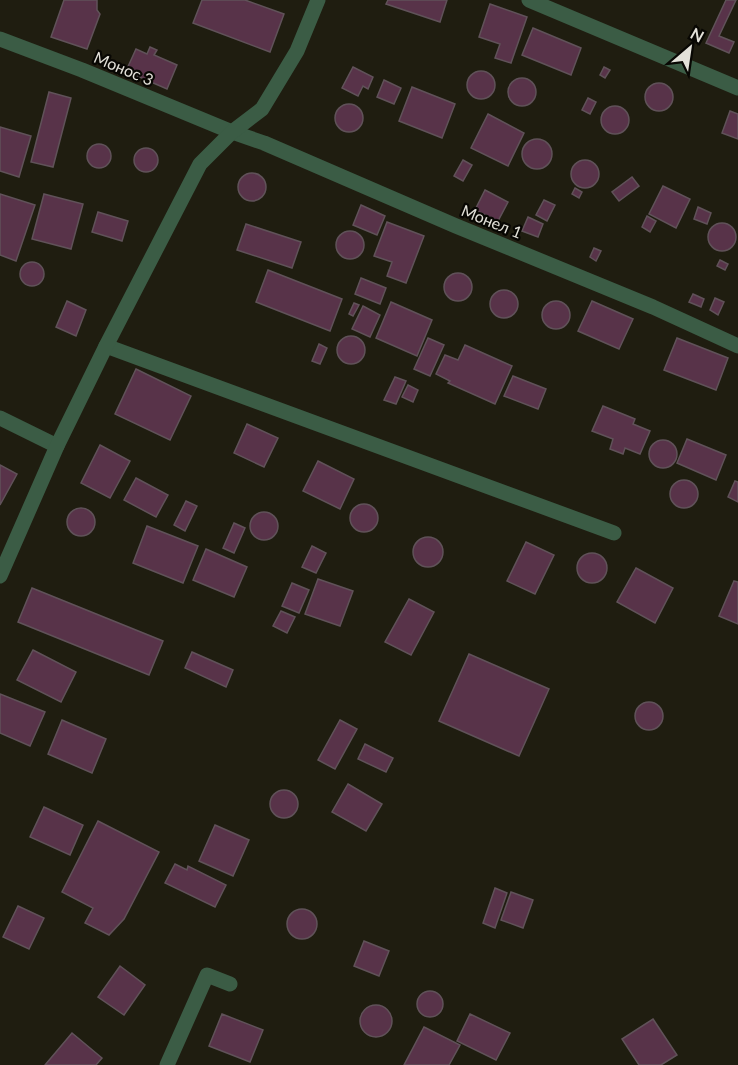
<svg xmlns="http://www.w3.org/2000/svg" width="738" height="1065" font-family="Lato,sans-serif">
<style>
.building{fill:#583349;stroke:#605259;stroke-width:1.5}
.lines{fill:none;stroke-linecap:round;stroke-linejoin:round}
.street{stroke:#3b5c45;stroke-width:15}
.labels{text-anchor:middle;dominant-baseline:central;stroke-width:4.5;stroke-linejoin:round;paint-order:stroke}
.street-label{font-size:16px;fill:#e3e1d9;stroke:#080703}
</style>
<rect width="100%" height="100%" fill="#1f1d10"/>
<g class="building">
<path d="M64 0H97V10L100 14 87 49 51 37Z"/>
<path d="M202 0H245L284 14 270 52 193 23Z"/>
<path d="M388 0H447L440 22 386 4Z"/>
<path d="M726 0H736L719 36 734 42 729 53 706 43Z"/>
<path d="M490 4 527 17 511 63 495 58 500 44 479 37Z"/>
<path d="M533 28 581 48 571 75 522 55Z"/>
<path d="M150 47 157 50 154 55 177 65 167 89 126 71 136 49 147 54Z"/>
<path d="M353 67 373 77 368 89 363 86 358 96 342 88Z"/>
<path d="M604 67 610 70 605 78 600 75Z"/>
<circle cx="481" cy="85" r="14"/>
<circle cx="522" cy="92" r="14"/>
<path d="M384 80 401 88 394 104 377 97Z"/>
<circle cx="659" cy="97" r="14"/>
<path d="M412 87 455 104 442 138 399 121Z"/>
<path d="M49 92 71 98 53 167 31 162Z"/>
<path d="M588 98 596 102 590 114 582 110Z"/>
<circle cx="349" cy="118" r="14"/>
<circle cx="615" cy="120" r="14"/>
<path d="M730 111 738 114V139L722 133Z"/>
<path d="M488 114 524 133 508 166 471 148Z"/>
<path d="M0 127 31 136 19 177 0 171Z"/>
<circle cx="537" cy="154" r="15"/>
<circle cx="99" cy="156" r="12"/>
<circle cx="146" cy="160" r="12"/>
<circle cx="585" cy="174" r="14"/>
<path d="M463 160 472 165 463 181 454 176Z"/>
<circle cx="252" cy="187" r="14"/>
<path d="M632 177 639 186 619 201 612 192Z"/>
<path d="M663 186 690 199 676 228 649 214Z"/>
<path d="M575 188 582 192 579 198 572 194Z"/>
<path d="M485 190 508 202 498 221 475 210Z"/>
<path d="M0 194 35 205 16 261 0 255Z"/>
<path d="M44 194 83 204 71 249 32 239Z"/>
<path d="M544 200 555 205 547 221 536 215Z"/>
<path d="M361 205 385 216 377 235 353 225Z"/>
<path d="M698 207 711 213 707 224 694 219Z"/>
<path d="M98 212 128 221 122 241 92 232Z"/>
<path d="M647 216 656 221 650 232 642 227Z"/>
<path d="M528 217 543 224 538 237 522 231Z"/>
<path d="M387 222 424 236 406 283 387 276 392 262 374 256Z"/>
<circle cx="722" cy="237" r="14"/>
<path d="M246 224 301 242 292 268 237 250Z"/>
<circle cx="350" cy="245" r="14"/>
<path d="M594 248 601 251 596 261 590 257Z"/>
<path d="M720 260 728 264 725 270 717 266Z"/>
<circle cx="32" cy="274" r="12"/>
<path d="M268 270 342 299 330 331 256 302Z"/>
<circle cx="458" cy="287" r="14"/>
<path d="M361 278 386 288 380 304 355 294Z"/>
<circle cx="504" cy="304" r="14"/>
<path d="M693 294 704 299 701 307 689 302Z"/>
<path d="M715 298 724 302 718 315 710 310Z"/>
<circle cx="556" cy="315" r="14"/>
<path d="M67 301 86 310 76 336 56 327Z"/>
<path d="M592 301 633 319 619 349 578 331Z"/>
<path d="M391 302 432 320 417 356 376 338Z"/>
<path d="M354 303 359 305 353 316 349 314Z"/>
<path d="M363 306 380 315 370 337 352 329Z"/>
<circle cx="351" cy="350" r="14"/>
<path d="M428 338 444 345 430 376 414 369Z"/>
<path d="M677 338 728 358 716 390 664 370Z"/>
<path d="M319 344 327 348 320 364 312 361Z"/>
<path d="M465 345 512 366 495 404 448 383 450 381 436 374 445 355 458 360Z"/>
<path d="M136 369 191 396 170 440 115 414Z"/>
<path d="M513 376 546 389 538 409 504 396Z"/>
<path d="M395 377 406 381 396 404 384 400Z"/>
<path d="M408 385 418 390 413 402 402 397Z"/>
<path d="M603 406 635 419 633 424 650 431 640 454 625 448 623 454 610 449 613 439 592 431Z"/>
<path d="M247 424 278 438 264 467 234 453Z"/>
<path d="M687 439 726 455 716 480 677 463Z"/>
<circle cx="663" cy="454" r="14"/>
<path d="M100 445 130 461 110 498 81 483Z"/>
<path d="M318 461 354 479 340 509 303 491Z"/>
<path d="M0 465 17 474 0 505Z"/>
<path d="M136 478 168 495 156 517 124 500Z"/>
<circle cx="684" cy="494" r="14"/>
<path d="M735 481 738 482V502L728 497Z"/>
<path d="M186 501 197 506 185 531 174 525Z"/>
<circle cx="364" cy="518" r="14"/>
<circle cx="81" cy="522" r="14"/>
<circle cx="264" cy="526" r="14"/>
<path d="M234 523 245 528 234 553 223 548Z"/>
<path d="M147 526 198 546 183 583 133 563Z"/>
<circle cx="428" cy="552" r="15"/>
<path d="M526 542 554 555 535 594 507 581Z"/>
<path d="M312 546 326 553 316 573 302 567Z"/>
<path d="M206 549 247 567 234 597 193 580Z"/>
<circle cx="592" cy="568" r="15"/>
<path d="M636 568 673 588 655 623 617 602Z"/>
<path d="M318 579 353 591 340 626 305 614Z"/>
<path d="M734 581 738 582V624L719 616Z"/>
<path d="M292 583 309 590 299 613 282 606Z"/>
<path d="M32 588 163 641 149 675 18 622Z"/>
<path d="M409 599 434 612 411 655 385 642Z"/>
<path d="M281 611 295 617 287 633 273 626Z"/>
<path d="M33 650 76 672 61 702 17 680Z"/>
<path d="M192 652 233 670 226 687 185 668Z"/>
<path d="M469 654 549 689 519 756 439 721Z"/>
<path d="M0 694 45 712 30 746 0 733Z"/>
<circle cx="649" cy="716" r="14"/>
<path d="M62 720 106 739 92 773 48 754Z"/>
<path d="M340 720 357 729 335 769 318 760Z"/>
<path d="M365 744 393 758 386 772 358 759Z"/>
<path d="M348 784 382 804 366 831 332 812Z"/>
<circle cx="284" cy="804" r="14"/>
<path d="M44 807 83 825 70 855 30 837Z"/>
<path d="M98 821 159 852 124 919 109 935 85 923 93 908 62 892Z"/>
<path d="M215 825 249 840 233 876 199 861Z"/>
<path d="M175 864 187 870 188 866 226 885 215 907 165 883Z"/>
<path d="M495 888 507 893 495 928 483 923Z"/>
<path d="M511 892 533 900 523 928 501 920Z"/>
<path d="M18 906 44 918 29 949 3 937Z"/>
<circle cx="302" cy="924" r="15"/>
<path d="M364 941 389 951 379 976 354 966Z"/>
<path d="M120 966 145 985 124 1015 98 997Z"/>
<circle cx="430" cy="1004" r="13"/>
<circle cx="376" cy="1021" r="16"/>
<path d="M222 1014 263 1030 250 1062 209 1046Z"/>
<path d="M470 1014 510 1033 496 1060 457 1041Z"/>
<path d="M653 1019 677 1055 661 1065H639L622 1039Z"/>
<path d="M424 1027 460 1045 449 1065H404Z"/>
<path d="M72 1033 102 1058 96 1065H45Z"/>
</g>
<g class="lines">
<g class="street">
<path d="M529 0 738 88"/>
<path d="M0 39 82 70 232 132 264 143 456 226 653 307 738 346"/>
<path d="M106 346 614 533"/>
<path d="M0 418 57 446"/>
<path d="M0 576 57 446 106 346 200 164 232 132 262 109 297 51 318 0"/>
<path d="M167 1065 207 975 230 984"/>
</g>
</g>
<g class="labels">
<g class="street-label">
<text transform="translate(124 68) rotate(23)">Монос 3</text>
<text transform="translate(492 221) rotate(22)">Монел 1</text>
</g>
</g>
<g transform="translate(690 48) rotate(29)" stroke="#080703" stroke-width="4.5" paint-order="stroke">
<path d="M0-4.5L10 22L0 15L-10 22Z" fill="#e3e1d9"/>
<text y="-9" font-size="16" font-weight="bold" text-anchor="middle" fill="#e3e1d9">N</text>
</g>
</svg>
